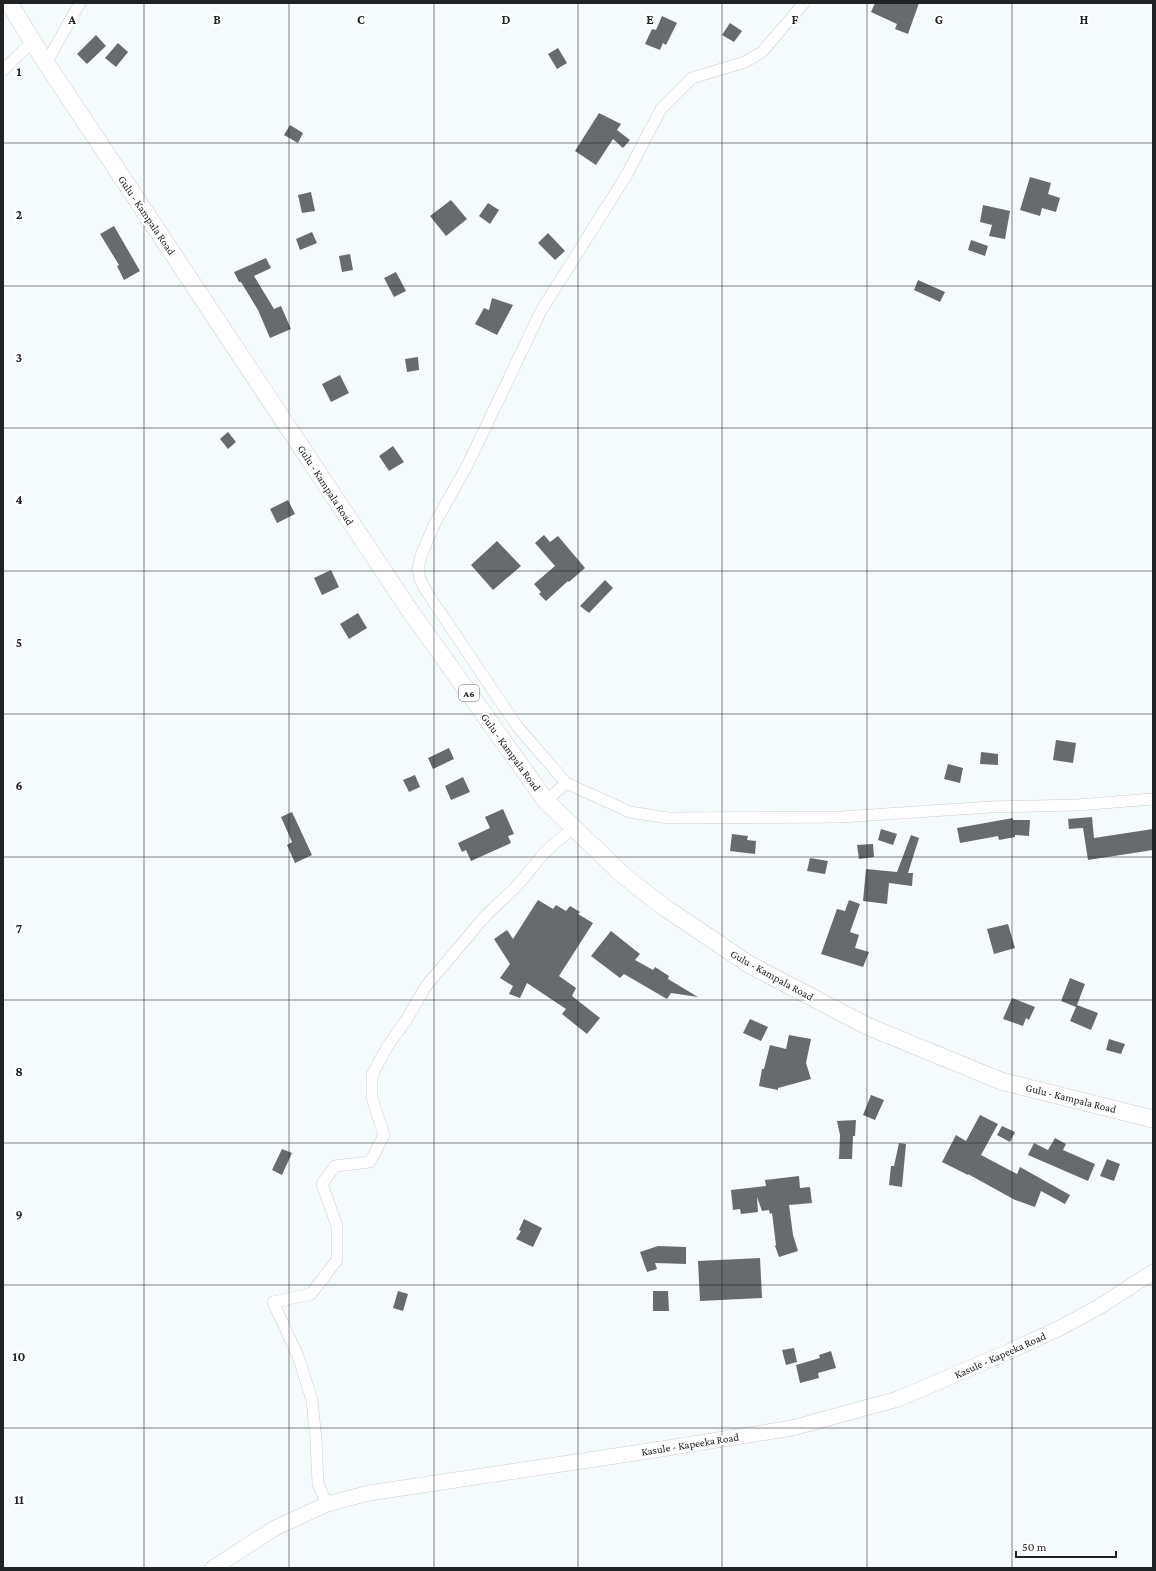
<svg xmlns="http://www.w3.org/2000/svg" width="1156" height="1571" font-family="'Crimson Pro',serif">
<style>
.building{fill:#676b6d}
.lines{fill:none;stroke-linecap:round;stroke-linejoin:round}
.street-casing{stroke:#c8cdcf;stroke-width:12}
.secondary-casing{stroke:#c8cdcf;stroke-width:16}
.primary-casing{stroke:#c8cdcf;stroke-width:18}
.street{stroke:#fff;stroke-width:11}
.secondary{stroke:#fff;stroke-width:15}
.primary{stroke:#fff;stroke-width:17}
.grid{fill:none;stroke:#212223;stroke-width:1;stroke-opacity:0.55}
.labels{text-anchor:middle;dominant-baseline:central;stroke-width:4;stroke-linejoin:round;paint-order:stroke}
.shield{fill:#fff;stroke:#646465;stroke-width:1}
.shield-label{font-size:10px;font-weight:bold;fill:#212223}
.street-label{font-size:11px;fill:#212223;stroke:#fff}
.grid-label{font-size:13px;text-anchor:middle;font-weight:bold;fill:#212223;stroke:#fff;stroke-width:4;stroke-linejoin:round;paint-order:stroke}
</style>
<rect width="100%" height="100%" fill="#f5fafc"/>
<g class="building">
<path d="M875 3H919L908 34 895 29 897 24 871 12Z"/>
<path d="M662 16 677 23 666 45 663 43 660 50 645 44 652 29 656 30Z"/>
<path d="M730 23 742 31 734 42 722 35Z"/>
<path d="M96 35 106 46 87 64 77 54Z"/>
<path d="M118 43 128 52 116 67 105 58Z"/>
<path d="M558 48 567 63 557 69 548 54Z"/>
<path d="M599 113 621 124 617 130 630 140 623 148 613 139 596 165 575 151Z"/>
<path d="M290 125 303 133 298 143 284 135Z"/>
<path d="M1030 177 1051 183 1048 194 1060 198 1056 212 1042 208 1040 216 1020 210Z"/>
<path d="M311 192 315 211 302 213 298 195Z"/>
<path d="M451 200 467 219 446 236 430 216Z"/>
<path d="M488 203 499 210 490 224 479 216Z"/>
<path d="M983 205 1010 211 1005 239 989 236 992 225 980 222Z"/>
<path d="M114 226 140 271 124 280 117 266 119 265 100 234Z"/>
<path d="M312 232 317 243 300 250 296 239Z"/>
<path d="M548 233 565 251 555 260 538 243Z"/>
<path d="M971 240 988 246 985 256 968 250Z"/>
<path d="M350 254 353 270 342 272 339 256Z"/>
<path d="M266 258 271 268 254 276 274 309 281 306 291 329 270 338 258 310 241 282H239L234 272Z"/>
<path d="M396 272 406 291 394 297 384 278Z"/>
<path d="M918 280 945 292 940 302 914 290Z"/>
<path d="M492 298 513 305 497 335 475 324 484 308 489 310Z"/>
<path d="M418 357 419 370 407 372 405 359Z"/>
<path d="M340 375 349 393 331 402 322 384Z"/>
<path d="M228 432 236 442 228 449 220 439Z"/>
<path d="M393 446 404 462 389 471 379 456Z"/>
<path d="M288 500 295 514 277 523 270 509Z"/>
<path d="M544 535 550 542 558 536 585 568 569 582 568 581 546 601 539 594 541 592 534 584 555 566 535 543Z"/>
<path d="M497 541 521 566 493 590 471 565Z"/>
<path d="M331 570 339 587 322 595 314 578Z"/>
<path d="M605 580 613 588 589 613 580 606Z"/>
<path d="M358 613 367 628 349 639 340 624Z"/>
<path d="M1056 740 1076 743 1073 763 1053 760Z"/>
<path d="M449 748 454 759 433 769 428 758Z"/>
<path d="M981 752 998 754V765L980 764Z"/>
<path d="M948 764 963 768 960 783 944 779Z"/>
<path d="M415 775 420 787 409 792 403 780Z"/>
<path d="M463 777 470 792 451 800 445 786Z"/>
<path d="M503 809 514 834 508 836 511 843 471 861 466 850 462 852 458 843 490 828 485 817Z"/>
<path d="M292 812 312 855 295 863 287 845 292 842 281 817Z"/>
<path d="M1092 817 1094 838 1153 829V850L1088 860 1083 828 1069 829 1068 819Z"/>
<path d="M1013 818V820H1030L1029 836 1015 835V837L999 840 998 836 960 843 957 828Z"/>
<path d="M881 829 897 834 893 845 878 840Z"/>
<path d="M732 834 748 836 747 840 756 841 755 854 730 851Z"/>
<path d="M911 835 919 838 908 873H913L912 886 889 883 887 904 863 901 866 869 897 872Z"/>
<path d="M873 844 874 857 859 859 857 845Z"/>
<path d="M810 858 828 861 825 874 807 871Z"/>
<path d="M538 900 553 909 556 905 566 911 570 906 580 912 578 914 593 923 559 976 576 988 572 996 600 1018 587 1034 562 1014 566 1009 527 983 520 998 509 994 513 986 500 978 510 964 494 939 507 930 513 939Z"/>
<path d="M849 900 860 904 850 932 859 935 855 948 869 952 863 967 821 954 837 909 845 911Z"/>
<path d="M1008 924 1015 948 994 954 987 929Z"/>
<path d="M611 931 640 954 635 960 653 970 655 967 669 976 668 979 698 997 671 993 667 999 624 974 620 978 591 956Z"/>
<path d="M1070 978 1085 984 1077 1005 1098 1013 1091 1030 1070 1021 1076 1007 1061 1001Z"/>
<path d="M1012 998 1035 1007 1029 1020 1026 1018 1023 1026 1003 1019Z"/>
<path d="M750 1019 768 1027 761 1041 743 1033Z"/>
<path d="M789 1035 811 1039 806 1063 811 1079 778 1088V1090L759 1086 762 1069H764L770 1045 786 1049Z"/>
<path d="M1109 1039 1125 1044 1121 1054 1106 1050Z"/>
<path d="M871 1095 884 1100 875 1120 863 1115Z"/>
<path d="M980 1115 998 1124 981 1155 1017 1174 1020 1167 1070 1195 1065 1204 1041 1191 1035 1207 1015 1200 968 1174V1175L942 1162 956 1135 966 1141Z"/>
<path d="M856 1120 855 1136H853L852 1159H839L840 1135 837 1121Z"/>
<path d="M1002 1126 1015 1132 1010 1142 997 1135Z"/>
<path d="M1055 1138 1066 1144 1063 1150 1095 1164 1088 1181 1028 1155 1034 1143 1048 1150Z"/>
<path d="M899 1143 906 1144 902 1187 889 1185 891 1166H894Z"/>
<path d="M282 1149 292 1153 282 1175 272 1170Z"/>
<path d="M1107 1159 1120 1164 1114 1181 1100 1176Z"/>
<path d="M799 1176 800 1188 810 1187 812 1203 789 1205 793 1235 798 1251 779 1257 775 1246 776 1245 772 1213 770 1214 769 1210 762 1211 757 1197 758 1212 741 1214 740 1209 733 1210 731 1190 766 1186 765 1180Z"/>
<path d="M524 1219 542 1228 533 1247 516 1239 521 1231 519 1230Z"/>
<path d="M658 1246 686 1247V1264L655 1263 657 1269 647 1272 640 1252Z"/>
<path d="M760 1258 762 1298 700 1301 698 1261Z"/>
<path d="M398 1291 408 1294 403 1311 393 1308Z"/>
<path d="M653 1291H668L669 1311H653Z"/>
<path d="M794 1348 797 1362 786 1365 782 1350Z"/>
<path d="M831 1351 836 1368 818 1373 819 1378 800 1383 796 1365 820 1358 819 1355Z"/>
</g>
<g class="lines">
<defs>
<g id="street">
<path d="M46 63 80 3"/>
<path d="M3 70 32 42"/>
<path d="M566 783 517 726 426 591 420 579 418 568 422 553 436 521 467 466 541 311 626 176 661 109 692 78 745 62 762 52 804 3"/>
<path d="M546 801 566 783 630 812 668 818 840 817 991 807 1077 805 1153 799"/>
<path d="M327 1504 318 1484 316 1440 312 1400 298 1356 273 1302 311 1294 337 1260V1226L322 1184 335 1166 370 1162 384 1135 372 1098V1075L387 1047 407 1019 426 986 471 933 486 915 516 887 545 852 573 828"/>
</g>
<path id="secondary" d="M213 1568 275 1528 327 1504 369 1493 642 1452 792 1428 898 1399 1008 1352 1060 1328 1099 1307 1153 1272"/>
<path id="primary" d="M9 3 46 63 408 608 546 801 624 876 664 907 750 965 867 1026 1001 1081 1153 1119"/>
</defs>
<use href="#street" class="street-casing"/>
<use href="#secondary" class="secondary-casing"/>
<use href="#primary" class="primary-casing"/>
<use href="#street" class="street"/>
<use href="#secondary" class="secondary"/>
<use href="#primary" class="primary"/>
</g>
<path class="grid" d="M144 3V1568M289 3V1568M434 3V1568M578 3V1568M722 3V1568M867 3V1568M1012 3V1568M3 143H1153M3 286H1153M3 428H1153M3 571H1153M3 714H1153M3 857H1153M3 1000H1153M3 1143H1153M3 1285H1153M3 1428H1153"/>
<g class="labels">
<rect class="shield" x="459" y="685" width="20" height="16" rx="3"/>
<g class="shield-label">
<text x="469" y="693">A6</text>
</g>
<g class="street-label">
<text transform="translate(147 215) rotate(56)">Gulu - Kampala Road</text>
<text transform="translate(326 485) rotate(57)">Gulu - Kampala Road</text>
<text transform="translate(511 752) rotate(54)">Gulu - Kampala Road</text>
<text transform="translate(772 975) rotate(29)">Gulu - Kampala Road</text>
<text transform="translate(1071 1098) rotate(14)">Gulu - Kampala Road</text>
<text transform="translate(1000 1355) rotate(-24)">Kasule - Kapeeka Road</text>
<text transform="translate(690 1444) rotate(-9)">Kasule - Kapeeka Road</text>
</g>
</g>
<g class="grid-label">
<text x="72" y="24">A</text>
<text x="217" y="24">B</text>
<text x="361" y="24">C</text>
<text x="506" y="24">D</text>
<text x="650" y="24">E</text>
<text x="795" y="24">F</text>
<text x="939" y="24">G</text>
<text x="1084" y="24">H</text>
<text x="19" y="76">1</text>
<text x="19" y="219">2</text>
<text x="19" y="362">3</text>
<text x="19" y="504">4</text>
<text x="19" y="647">5</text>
<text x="19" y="790">6</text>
<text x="19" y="933">7</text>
<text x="19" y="1076">8</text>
<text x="19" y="1219">9</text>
<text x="19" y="1361">10</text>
<text x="19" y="1504">11</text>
</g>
<rect width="1156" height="1571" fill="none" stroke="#212223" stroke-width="8"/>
<path d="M1016 1551v6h100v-6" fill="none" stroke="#212223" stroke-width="2"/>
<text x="1022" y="1551" font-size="12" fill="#212223" stroke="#ffffff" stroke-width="3" paint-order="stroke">50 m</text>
</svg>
